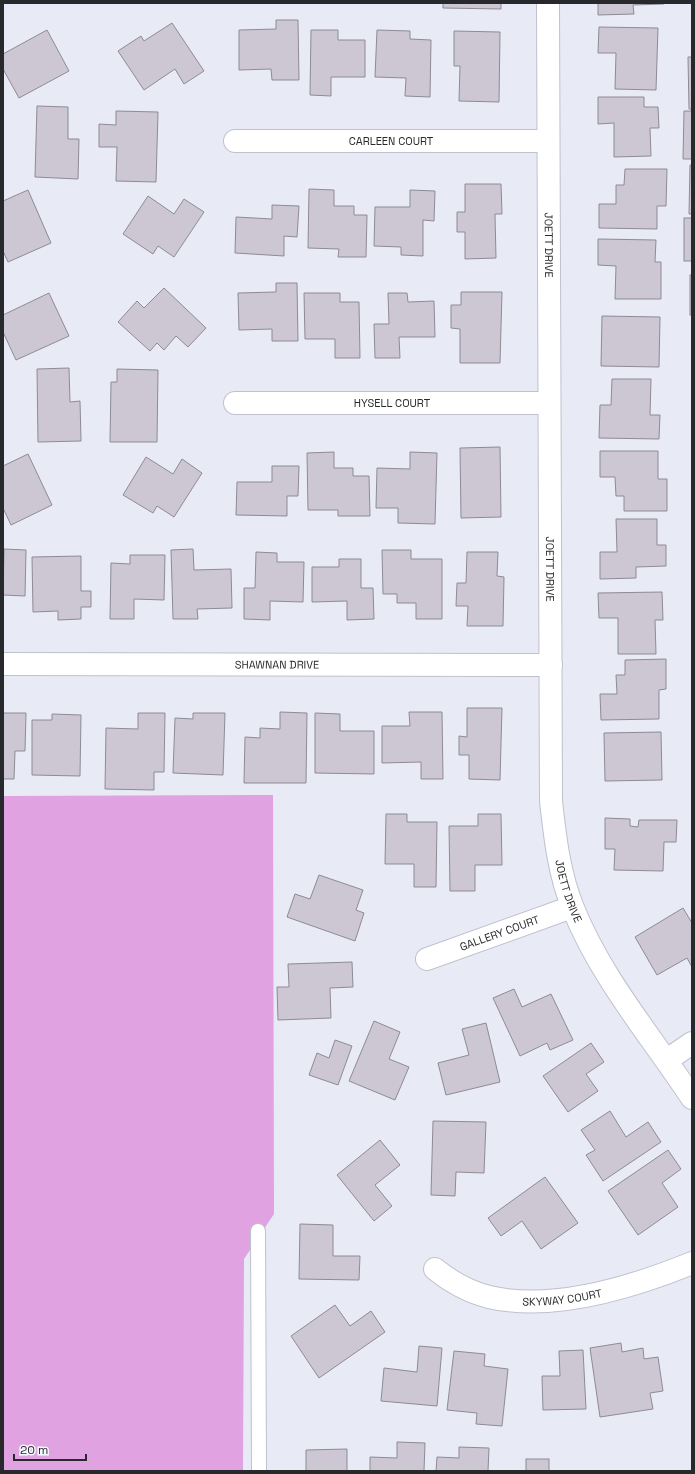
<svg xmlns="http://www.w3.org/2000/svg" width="695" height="1474" font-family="'Space Grotesk',sans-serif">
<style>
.green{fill:#e0a2e0}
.building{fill:#ccc7d3;stroke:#8e8b95}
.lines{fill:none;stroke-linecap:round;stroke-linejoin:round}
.service-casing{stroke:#bfc1cd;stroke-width:16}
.minor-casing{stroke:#bfc1cd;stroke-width:24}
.service{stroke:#fff;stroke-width:14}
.minor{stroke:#fff;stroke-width:22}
.labels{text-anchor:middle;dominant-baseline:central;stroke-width:3.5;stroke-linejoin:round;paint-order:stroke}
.street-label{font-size:11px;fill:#28292d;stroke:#f6f8ff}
</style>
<rect width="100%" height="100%" fill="#e8eaf6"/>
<path class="green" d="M273 795 274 1214 244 1259 243 1471H3V796Z"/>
<g class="building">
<path d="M443 3H501V9L443 8Z"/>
<path d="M598 3H664V4L633 5 634 14 598 15Z"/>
<path d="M276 20H298L299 80H272L271 69 239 70V30L276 29Z"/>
<path d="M172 23 204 71 184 84 175 69 144 90 118 51 141 36 144 41Z"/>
<path d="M599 27 658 28 656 90 615 89 616 53H598Z"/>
<path d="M47 30 69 71 19 98 3 69V54Z"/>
<path d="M311 30H338V40H365V77H331V96L310 95Z"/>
<path d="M377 30 410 31V39L431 40 430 97 405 96 406 78 375 77Z"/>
<path d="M454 31 500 32 499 102 459 101 460 66H454Z"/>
<path d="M688 57H692V109H689Z"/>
<path d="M598 97H644V107H658L659 128H650L651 156 614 157V123L598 124Z"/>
<path d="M37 106 68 107V139H79L78 179 35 177Z"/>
<path d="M116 111 158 112 156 182 116 181 117 147H99V124L116 125Z"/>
<path d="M684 111H692V159H683Z"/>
<path d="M690 165H692V214H689Z"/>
<path d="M625 169H667L666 206H657V229L599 228V204H616V185H624Z"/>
<path d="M465 184H501L502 214H495L496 258 465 259V232H457V212H465Z"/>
<path d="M309 189 334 190V206H354V215H367L366 257H338L339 249 308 248Z"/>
<path d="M28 190 51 243 8 262 3 251V201Z"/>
<path d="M410 190 435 191 434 221 423 220V256L401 255V247L374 246 375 207H410Z"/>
<path d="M148 196 174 214 184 199 204 212 174 257 158 246 153 254 123 234Z"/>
<path d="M272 205 299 206 297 237 284 236V256L235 253 236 217 272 219Z"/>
<rect x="684" y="218" width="8" height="43"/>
<path d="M598 239 656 240 655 262H661V299H615L616 266 598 265Z"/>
<rect x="690" y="275" width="2" height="40"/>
<path d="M276 283H297L298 341H272V329L239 330 238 293 276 292Z"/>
<path d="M164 288 206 328 188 347 176 336 164 350 157 343 150 351 118 322 137 301 144 308Z"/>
<path d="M461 292H502L500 363H460V329L451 328V305H461Z"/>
<path d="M49 293 69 336 16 360 3 332V315Z"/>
<path d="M304 293H340V302H359L360 358H335V339H305Z"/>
<path d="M388 293H407L408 302 434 301 435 337H399L400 358H375L374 324H389Z"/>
<path d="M602 316 660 317 659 367 601 366Z"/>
<path d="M69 368 70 402 80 401 81 441 38 442 37 369Z"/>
<path d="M117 369 158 370 157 442H110L111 382H117Z"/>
<path d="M612 379H651L650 415H660L659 439 599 438 600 405H611Z"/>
<path d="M500 447 501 517 461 518 460 448Z"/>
<path d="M600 451H658V479H667V511H624V496H616L615 477H600Z"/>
<path d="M334 452V468H353V476H369L370 516H338V510H308L307 453Z"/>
<path d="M410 452 437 453 435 524 398 523V508H376L377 468 410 469Z"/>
<path d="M28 454 52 505 11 525 3 508V466Z"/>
<path d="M146 457 173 474 182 459 202 473 174 517 157 506 153 513 123 495Z"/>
<path d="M272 466H299L298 496H287V516L236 515 237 482H272Z"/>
<path d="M616 519H657V545H666V566L636 567V578L600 579V552H617Z"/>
<path d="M4 549 26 550 25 596 3 595Z"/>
<path d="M193 549 194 570 231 569 232 608 197 609 198 619H173L171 550Z"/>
<path d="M382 550H411V559H442V619H416V603H397V594H383Z"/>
<path d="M256 552 277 553V562H304L303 602 270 601V620L244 619V588H255Z"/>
<path d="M467 552H498L497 576 504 577 503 626H467L468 606H456L457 583H466Z"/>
<path d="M130 555H165L164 600 134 599V619H110L111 563 130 564Z"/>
<path d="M81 556V591H91V607H81V619L58 620V611L33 612 32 557Z"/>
<path d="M339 559H361V588H373L374 619 347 620V601L312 602V567H339Z"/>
<path d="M662 592 663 620H655L656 654H618V618H599L598 593Z"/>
<path d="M666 659V689L659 690V719L601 720 600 694H617L616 675H625V660Z"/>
<path d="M467 708H502L500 780 469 779V755H459V736L467 737Z"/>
<path d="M280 712 307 713 306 783H244L245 737 260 738V728L280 729Z"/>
<path d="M409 712H442L443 779H421V762L382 763V726H410Z"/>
<path d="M3 713H26L25 751H15L14 779H3Z"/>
<path d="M138 713H165L164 772H154V790L105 789 106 728 138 729Z"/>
<path d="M193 713H225L223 775 173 773 175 718 193 719Z"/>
<path d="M315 713 340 714V731H374V774L315 773Z"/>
<path d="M52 714 81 715 80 776 32 775V720H52Z"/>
<path d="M661 732 662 780 605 781 604 733Z"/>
<path d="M386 814H407V822H437L436 887H414V864H385Z"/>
<path d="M478 814H501L502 865H475V891H450L449 826H478Z"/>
<path d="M605 818 630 819V826L638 827 639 820H677L676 842H664L663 871 614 870 615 849H605Z"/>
<path d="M319 875 363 890 356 910 364 913 355 941 287 917 295 894 310 899Z"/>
<path d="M683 908 692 923V967L687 958 657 975 635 937Z"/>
<path d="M352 962 353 987 330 988 331 1018 278 1020 277 987H289L288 964Z"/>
<path d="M514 989 522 1007 551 994 573 1040 550 1050 547 1043 520 1056 493 998Z"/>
<path d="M374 1021 400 1032 389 1059 409 1067 395 1100 349 1081Z"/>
<path d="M486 1023 500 1082 446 1095 438 1063 469 1055 462 1029Z"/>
<path d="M335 1040 352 1046 338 1085 309 1075 317 1053 329 1058Z"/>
<path d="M591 1043 604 1062 586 1074 598 1091 568 1112 543 1076Z"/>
<path d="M610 1111 626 1137 648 1122 661 1142 603 1181 586 1155 595 1150 581 1130Z"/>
<path d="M433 1121 486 1122 484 1173 456 1172 455 1196 431 1195Z"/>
<path d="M380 1140 400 1165 375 1185 392 1206 374 1221 337 1175Z"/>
<path d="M668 1150 681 1169 662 1183 678 1207 638 1235 608 1191Z"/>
<path d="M545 1177 578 1223 541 1249 522 1221 501 1236 488 1218Z"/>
<path d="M300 1224 333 1225V1256H360L359 1280 299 1279Z"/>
<path d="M335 1305 350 1326 371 1311 385 1332 319 1378 291 1336Z"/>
<path d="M621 1343 622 1352 643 1348 644 1359 658 1357 663 1391 650 1393 653 1409 600 1417 590 1348Z"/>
<path d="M419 1346 442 1348 437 1406 381 1401 384 1368 417 1372Z"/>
<path d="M583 1350 586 1409 543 1410 542 1376H560L559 1351Z"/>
<path d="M454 1351 485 1354 484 1366 508 1369 502 1426 476 1424 477 1413 447 1410Z"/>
<path d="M397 1442 425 1443 424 1471H370V1457L397 1458Z"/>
<path d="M459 1447 489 1448 488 1471H436L437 1457 459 1458Z"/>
<path d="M347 1449V1471H306V1450Z"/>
<rect x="526" y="1459" width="23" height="12"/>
</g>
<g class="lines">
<defs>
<path id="service" d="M258 1231 259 1471"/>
<g id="minor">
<path id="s1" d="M548 3 551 801C555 837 559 874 573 908 601 978 651 1036 692 1098"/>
<path id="s2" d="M235 141H547"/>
<path id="s3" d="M235 403H549"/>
<path id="s4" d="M3 664 551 665"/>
<path id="s5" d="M427 959 572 907"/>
<path d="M667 1060 692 1043"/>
<path id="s6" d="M435 1269C451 1282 469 1292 489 1297 553 1312 633 1287 692 1263"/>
</g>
</defs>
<use href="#service" class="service-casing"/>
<use href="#minor" class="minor-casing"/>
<use href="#service" class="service"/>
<use href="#minor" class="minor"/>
</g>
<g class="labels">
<g class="street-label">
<text stroke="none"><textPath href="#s2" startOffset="156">CARLEEN COURT</textPath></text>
<text stroke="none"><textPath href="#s1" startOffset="242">JOETT DRIVE</textPath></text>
<text stroke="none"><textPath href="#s3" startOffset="157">HYSELL COURT</textPath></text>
<text stroke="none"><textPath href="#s1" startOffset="566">JOETT DRIVE</textPath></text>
<text stroke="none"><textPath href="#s4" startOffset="274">SHAWNAN DRIVE</textPath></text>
<text stroke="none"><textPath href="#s1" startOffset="890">JOETT DRIVE</textPath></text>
<text stroke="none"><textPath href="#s5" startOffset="77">GALLERY COURT</textPath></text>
<text stroke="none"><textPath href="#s6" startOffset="135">SKYWAY COURT</textPath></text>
</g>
</g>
<rect width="695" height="1474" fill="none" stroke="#28292d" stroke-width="8"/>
<path d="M14 1454v6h72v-6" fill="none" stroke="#28292d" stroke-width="2"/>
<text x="20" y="1454" font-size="12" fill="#28292d" stroke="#f6f8ff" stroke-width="3" paint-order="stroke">20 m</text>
</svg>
